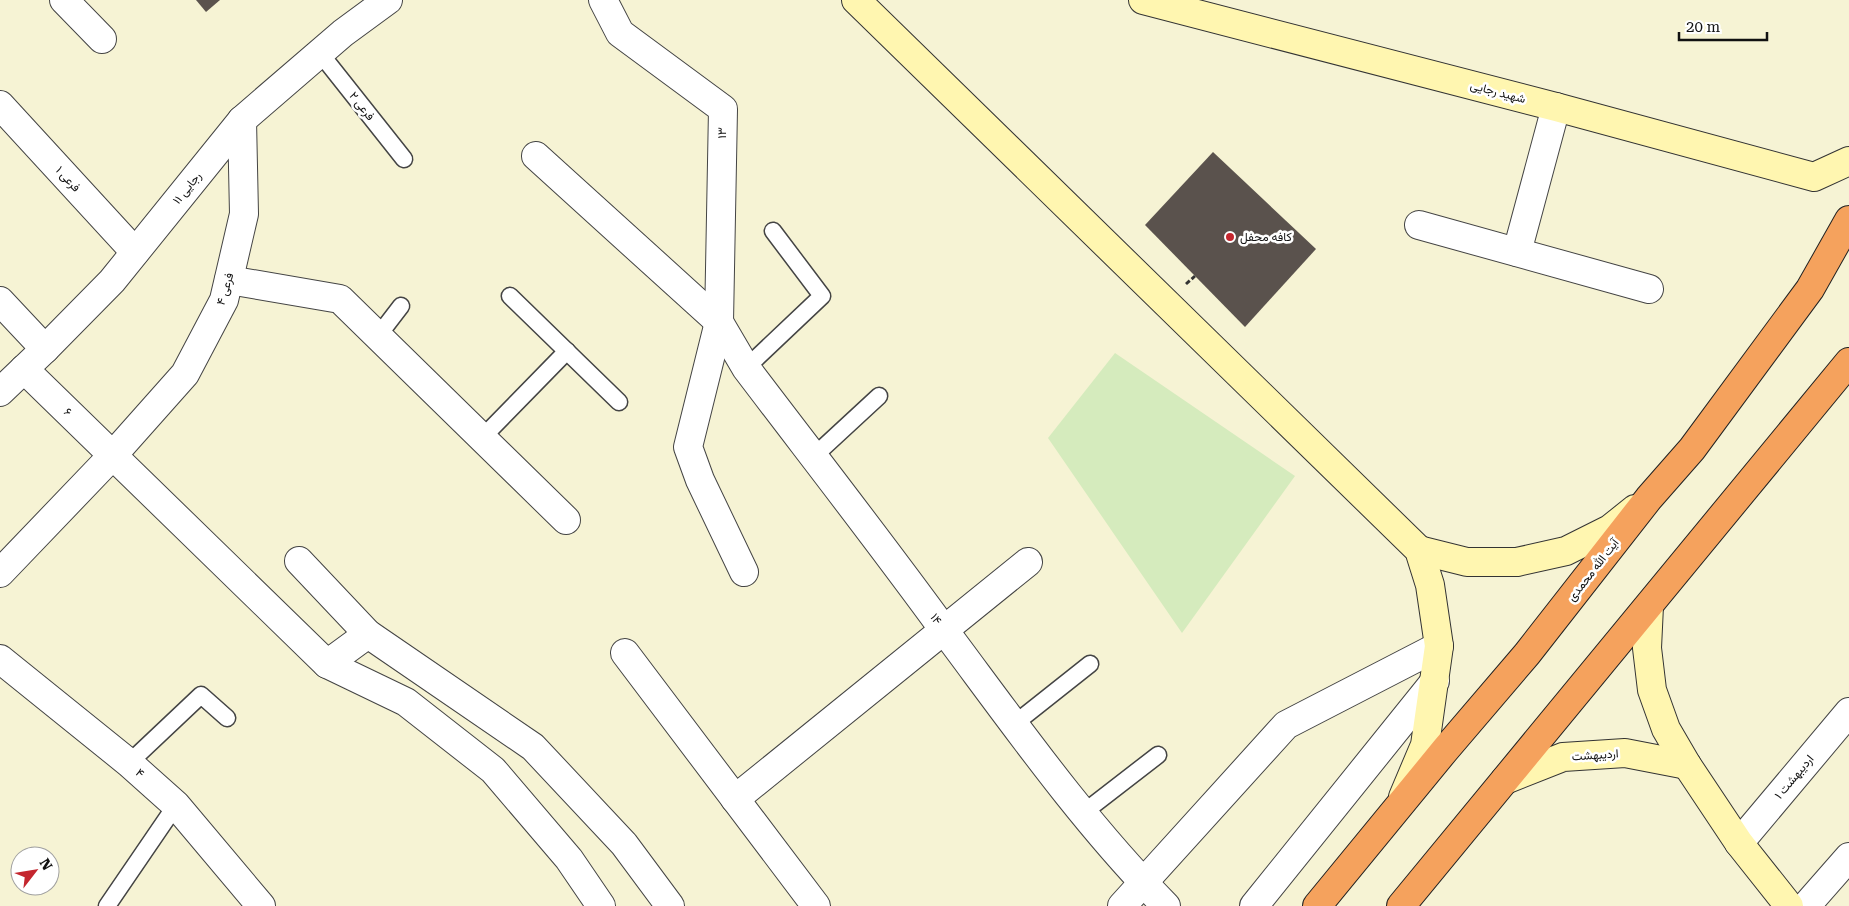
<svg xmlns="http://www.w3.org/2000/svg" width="1849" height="906" font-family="'Roboto Serif',Vazirmatn,serif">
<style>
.farmland{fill:#f6f3d4;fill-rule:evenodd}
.green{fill:#d5ebbd}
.building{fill:#5a524d}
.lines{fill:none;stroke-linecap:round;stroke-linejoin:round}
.lane-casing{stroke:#444;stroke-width:19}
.street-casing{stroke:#444;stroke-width:30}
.secondary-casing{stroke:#333;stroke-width:30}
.highway-casing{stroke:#222;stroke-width:30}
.path{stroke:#333;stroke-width:3;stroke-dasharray:5 2.5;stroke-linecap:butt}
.lane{stroke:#fff;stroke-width:16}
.street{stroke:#fff;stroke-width:28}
.secondary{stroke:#fff6b0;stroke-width:28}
.highway{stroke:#f5a25d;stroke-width:28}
.poi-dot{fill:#c4262e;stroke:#fff;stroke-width:2}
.labels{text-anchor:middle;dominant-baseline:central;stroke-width:5;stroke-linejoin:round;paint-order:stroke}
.street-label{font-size:12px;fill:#111;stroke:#fff}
.poi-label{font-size:12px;fill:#111;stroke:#fff;text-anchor:start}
</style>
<rect width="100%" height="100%" fill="#fffdf5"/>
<path class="farmland" d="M0 0H1849V906H0ZM20 856H50V886H20Z"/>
<path class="green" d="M1115 353 1295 476 1182 633 1048 438Z"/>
<g class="building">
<path d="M196 0H220L206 12Z"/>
<path d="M1213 152 1316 249 1245 327 1145 225Z"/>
</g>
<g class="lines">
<defs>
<g id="lane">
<path d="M320 53 404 159"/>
<path d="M510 296 619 402"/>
<path d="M378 336 401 306"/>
<path d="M746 368 822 296 773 231"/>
<path d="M482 438 567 351"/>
<path d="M813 457 879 396"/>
<path d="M1013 725 1090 664"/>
<path d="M129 763 201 695 227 718"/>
<path d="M1083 813 1158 755"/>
<path d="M107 906 176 805"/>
</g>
<g id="street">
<path d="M64 0 102 39"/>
<path d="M603 0 620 33 723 109 719 322 688 447 700 480 744 572"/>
<path d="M0 105 135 252"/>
<path d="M536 156 719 322 746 368C812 455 880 542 944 630 1015 725 1083 822 1166 906"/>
<path d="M1419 225 1649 289"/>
<path d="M1517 252 1556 107"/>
<path d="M229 280 340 299 566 520"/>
<path d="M0 301 45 349"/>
<path d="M24 369 327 664 406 702 493 770 569 859 601 906"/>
<path d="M0 392 45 349 112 281 242 120 343 33 388 0"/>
<path d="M299 561 368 634 533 747 624 844 670 906"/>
<path d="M0 573 113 455 185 374 224 300 244 214 242 120"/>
<path d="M625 653 816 906"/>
<path d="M0 659 129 763 176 805 261 906"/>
<path d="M327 664 368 634"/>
<path d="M735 799 1028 562"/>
<path d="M1739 843 1849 712"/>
<path d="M1122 906 1286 725 1439 646"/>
<path d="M1254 906 1435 681"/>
<path d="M1806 906 1849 857"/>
</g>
<g id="secondary">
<path d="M856 0 1419 550 1430 585 1439 646 1425 745 1403 797"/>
<path d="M1143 0 1556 107 1814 177 1849 161"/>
<path d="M1419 550 1467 562H1517L1566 551 1610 529 1635 509"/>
<path d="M1649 606 1647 648 1652 690 1666 729 1687 765 1739 843 1789 906"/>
<path d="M1505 780 1563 757 1625 753 1687 765"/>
</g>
<g id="highway">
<path d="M1317 906 1445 750 1527 654 1649 498 1692 449 1810 289 1849 220"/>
<path d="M1401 906 1849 362"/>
</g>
</defs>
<use href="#lane" class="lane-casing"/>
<use href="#street" class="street-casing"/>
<use href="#secondary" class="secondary-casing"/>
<use href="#highway" class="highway-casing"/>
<path class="path" d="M1186 284 1195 276"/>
<use href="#lane" class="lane"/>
<use href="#street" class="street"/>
<use href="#secondary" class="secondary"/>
<use href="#highway" class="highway"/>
</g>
<circle class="poi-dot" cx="1230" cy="237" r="5"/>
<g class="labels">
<g class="street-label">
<text transform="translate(1498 92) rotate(15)">شهید رجایی</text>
<text transform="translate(362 106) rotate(52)">فرعی ۲</text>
<text transform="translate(722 133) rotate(-89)">۱۳</text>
<text transform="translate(68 179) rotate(47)">فرعی ۱</text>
<text transform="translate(187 188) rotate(-51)">رجایی ۱۱</text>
<text transform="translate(225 289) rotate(-73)">فرعی ۴</text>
<text transform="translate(68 412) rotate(44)">۶</text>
<text transform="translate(1593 570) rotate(-52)">آیت الله محمدی</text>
<text transform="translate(936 619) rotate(53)">۱۴</text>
<text transform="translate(1595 755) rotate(-4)">اردیبهشت</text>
<text transform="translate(140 773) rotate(42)">۴</text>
<text transform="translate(1794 777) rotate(-50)">اردیبهشت ۱</text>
</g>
<g class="poi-label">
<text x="1240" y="237">کافه محفل</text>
</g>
</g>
<g transform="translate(35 871) rotate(59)"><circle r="24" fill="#ffffff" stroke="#a0a0a0"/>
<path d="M0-4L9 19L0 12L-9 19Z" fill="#c4262e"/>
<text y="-8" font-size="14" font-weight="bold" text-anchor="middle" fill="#111111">N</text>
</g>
<path d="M1679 32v8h88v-8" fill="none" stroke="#111111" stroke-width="2.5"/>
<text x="1686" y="32" font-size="15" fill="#111111" stroke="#ffffff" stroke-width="4" paint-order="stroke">20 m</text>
</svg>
